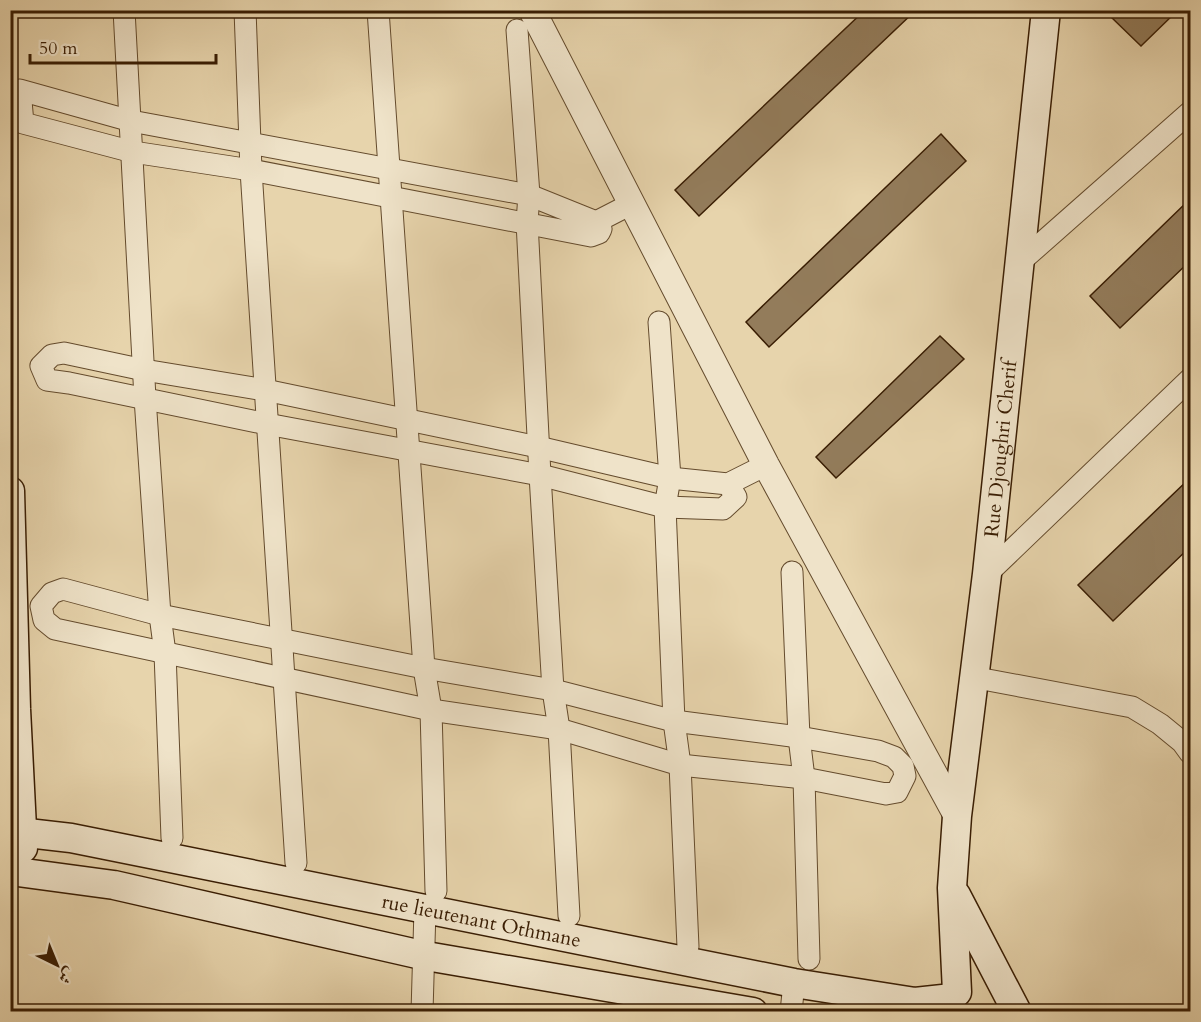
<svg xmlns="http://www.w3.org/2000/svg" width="1201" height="1022" font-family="Cardo,Amiri,serif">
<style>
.building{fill:#937c5b;stroke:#391d03;stroke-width:1.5}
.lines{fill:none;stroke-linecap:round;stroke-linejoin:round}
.minor-casing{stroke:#644b2d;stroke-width:23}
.tertiary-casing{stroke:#644b2d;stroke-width:28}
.secondary-casing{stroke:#391d03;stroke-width:31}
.minor{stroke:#efe3c9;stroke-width:21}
.tertiary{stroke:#efe3c9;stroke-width:26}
.secondary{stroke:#efe3c9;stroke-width:28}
.labels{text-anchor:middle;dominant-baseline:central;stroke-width:4.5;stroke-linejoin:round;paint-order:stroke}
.street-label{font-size:20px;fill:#391d03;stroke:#efe3c9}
</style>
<rect width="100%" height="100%" fill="#e7d4ac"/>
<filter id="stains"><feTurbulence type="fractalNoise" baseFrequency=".00333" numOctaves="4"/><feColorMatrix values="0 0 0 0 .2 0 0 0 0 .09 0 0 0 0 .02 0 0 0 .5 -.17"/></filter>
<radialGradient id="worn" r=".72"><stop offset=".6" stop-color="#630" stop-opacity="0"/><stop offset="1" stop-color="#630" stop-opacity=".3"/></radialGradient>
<g class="building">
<path d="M865 10H916L699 216 675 190Z"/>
<path d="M1116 10H1178L1141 46 1110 16Z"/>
<path d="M941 134 966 161 769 347 746 322Z"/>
<path d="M1190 199V261L1120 328 1090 296Z"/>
<path d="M940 336 964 359 836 478 816 457Z"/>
<path d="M1190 478V547L1113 621 1078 585Z"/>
</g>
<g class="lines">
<defs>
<g id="minor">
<path d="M124 10 145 398 160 615 165 653 172 838"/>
<path d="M245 10 251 170 296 863"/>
<path d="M378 10 424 668 431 710 436 891"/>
<path d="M517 30 529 195 527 222 540 475 553 690 559 729 569 916"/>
<path d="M20 90 131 121 529 195 596 222 601 229 599 233 591 236 251 170 133 152 23 123Z"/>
<path d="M596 222 631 204"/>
<path d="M1019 263 1190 112"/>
<path d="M659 322 670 478 665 507 674 721 680 765 688 947"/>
<path d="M728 484 736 497 723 509 665 507 540 475 267 424 69 383 47 380 41 366 52 355 64 353 144 370 265 390 538 447 670 478 728 484 766 465"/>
<path d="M792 572 799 737 804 778 809 959"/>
<path d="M987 574 1190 379"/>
<path d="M63 589 160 615 424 668 553 690 674 721 799 737 878 751 894 757 903 766 905 776 897 792 886 794 804 778 680 765 559 729 431 710 55 629 44 620 41 606 52 593Z"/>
<path d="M972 677 1132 707 1160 724 1182 742 1190 753"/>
<path d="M422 1012 425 909"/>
<path d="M791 1012 794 983"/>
</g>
<path id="tertiary" d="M532 10 766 465 957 816"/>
<g id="secondary">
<path d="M10 491 16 709 23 848"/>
<path id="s1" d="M10 831 71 838 794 983 915 1002 952 998"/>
<path d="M10 871 114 885 426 956 753 1012"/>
<path d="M956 895 1017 1012"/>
<path id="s2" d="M957 992 952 888 957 816 987 574 1046 10"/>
</g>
</defs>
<use href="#minor" class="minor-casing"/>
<use href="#tertiary" class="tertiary-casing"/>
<use href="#secondary" class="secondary-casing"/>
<use href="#minor" class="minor"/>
<use href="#tertiary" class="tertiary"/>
<use href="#secondary" class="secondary"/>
</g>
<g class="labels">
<g class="street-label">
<text stroke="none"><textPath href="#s2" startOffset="546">Rue Djoughri Cherif</textPath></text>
<text stroke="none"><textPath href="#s1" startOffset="480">rue lieutenant Othmane</textPath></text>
</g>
</g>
<rect width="1201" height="1022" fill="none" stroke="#e7d4ac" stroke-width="36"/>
<rect x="12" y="12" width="1177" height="998" fill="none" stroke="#391d03" stroke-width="3"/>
<rect x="18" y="18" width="1165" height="986" fill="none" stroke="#391d03" stroke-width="1.5"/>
<g transform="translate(57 965) rotate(137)" stroke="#efe3c9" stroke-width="4.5" paint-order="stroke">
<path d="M0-4.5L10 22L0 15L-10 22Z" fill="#391d03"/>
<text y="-9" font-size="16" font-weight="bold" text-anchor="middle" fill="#391d03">ش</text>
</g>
<path d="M30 54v9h186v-9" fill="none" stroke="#391d03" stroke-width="3"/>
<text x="39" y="54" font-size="18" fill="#391d03" stroke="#efe3c9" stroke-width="4.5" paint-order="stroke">50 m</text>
<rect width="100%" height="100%" filter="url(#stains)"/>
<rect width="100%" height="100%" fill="url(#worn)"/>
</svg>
